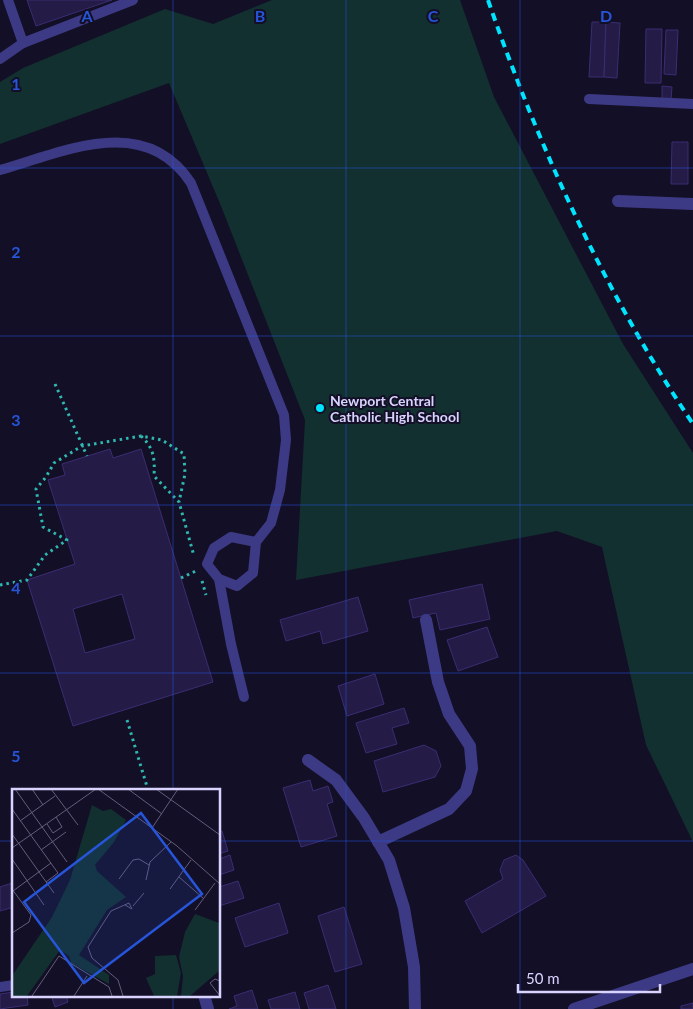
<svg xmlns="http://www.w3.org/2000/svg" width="693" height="1009" font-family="Lato,sans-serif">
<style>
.green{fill:#12302f}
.building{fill:#241b47;stroke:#3b2d73;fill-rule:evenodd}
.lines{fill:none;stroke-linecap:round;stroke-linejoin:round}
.path{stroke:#2fb8b0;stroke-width:3;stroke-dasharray:2.5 4;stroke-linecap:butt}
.service{stroke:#3d3a85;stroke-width:10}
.minor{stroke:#3d3a85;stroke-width:12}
.rail{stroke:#00e5ff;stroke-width:4;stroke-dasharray:8 6;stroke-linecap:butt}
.grid{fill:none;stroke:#2655da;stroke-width:1;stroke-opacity:0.55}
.poi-dot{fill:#00e5ff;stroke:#130f26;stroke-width:2}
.labels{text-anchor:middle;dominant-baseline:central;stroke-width:4;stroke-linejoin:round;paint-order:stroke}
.poi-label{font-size:14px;font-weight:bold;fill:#d9d4ff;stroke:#130f26;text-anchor:start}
.inset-road{fill:none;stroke:#625e7d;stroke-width:1}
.view{fill:#2655da;fill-opacity:0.15;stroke:#2655da;stroke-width:2.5}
.inset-edge{fill:none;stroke:#d9d4ff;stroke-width:2.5}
.grid-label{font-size:16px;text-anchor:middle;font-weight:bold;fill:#2655da;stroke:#130f26;stroke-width:4;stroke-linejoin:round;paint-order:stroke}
</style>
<rect width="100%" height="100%" fill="#130f26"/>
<path class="green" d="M272 0H460L494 97 623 344 693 453V842L646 745 602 547 557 531 296 580 305 420 221 206 169 83 0 144V82L23 68 165 9 213 24Z"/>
<g class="building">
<path d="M27 0H112L36 26Z"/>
<path d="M592 22H606L604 77H589Z"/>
<path d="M606 22 620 23 617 78 604 77Z"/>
<path d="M646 29H662L661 83H645Z"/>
<path d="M666 30H678L676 75 664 74Z"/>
<path d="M662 86 672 87 671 100H662Z"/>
<path d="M672 142H688V184H671Z"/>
<path d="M110 449 113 458 141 449 213 682 73 726 27 580 75 564 48 480 65 475 62 464ZM122 594 135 639 85 653 73 609Z"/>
<path d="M482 584 490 619 440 630 436 613 413 618 409 600Z"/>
<path d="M358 597 368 631 323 644 320 631 286 641 280 620Z"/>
<path d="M487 627 498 657 458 671 447 640Z"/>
<path d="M375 674 384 704 347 716 338 686Z"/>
<path d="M404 708 409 723 392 728 397 744 366 753 356 723Z"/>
<path d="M424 745 436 751 441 766 435 777 383 792 374 761Z"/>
<path d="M310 780 313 791 328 786 333 802 327 804 337 836 301 847 283 788Z"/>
<path d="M222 831 228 851 219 854V832Z"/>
<path d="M230 855 234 870 219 875V859Z"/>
<path d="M516 855 523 860 546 896 482 933 465 901 503 879 500 870 504 860Z"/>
<path d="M238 881 244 898 219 906V887Z"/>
<path d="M12 883 14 907 0 911V887Z"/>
<path d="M279 903 288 933 245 947 235 918Z"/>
<path d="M344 907 362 964 335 972 318 916Z"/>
<path d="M328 985 336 1009H309L304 993Z"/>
<path d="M252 990 258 1009H229L237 1006 234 996Z"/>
<path d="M14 992V995H27L28 1005 0 1009V994Z"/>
<path d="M295 992 300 1009H271L268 1000Z"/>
<path d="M51 995H66L68 1002 55 1007Z"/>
<path d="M693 1003V1009H681V1006Z"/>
</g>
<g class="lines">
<g class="path">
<path d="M55 384 87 456"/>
<path d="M141 436C154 448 155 459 154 476L179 502 194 556"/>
<path d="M181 578 196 571"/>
<path d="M202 581 206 595"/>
<path d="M0 585 27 580 45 555 67 540 43 527 36 489 46 477 54 463 82 446 141 436 162 440 184 454 185 474 179 502"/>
<path d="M127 720 148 790"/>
</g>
<g class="service">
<path d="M8 0 23 43"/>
<path d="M0 59 23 43 133 0"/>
<path d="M589 99 693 104"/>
<path d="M0 170C63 152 145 112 191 183L284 415 286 440 280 490 271 523 256 542 253 573 237 586 219 579 207 564 214 548 231 537 256 542"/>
<path d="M219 579 231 644 244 697"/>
<path d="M0 987 14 985"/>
</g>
<g class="minor">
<path d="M618 201 693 204"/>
<path d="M308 760 336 780 364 818 389 860 404 908 414 967 415 1009"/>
<path d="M378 842 449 809 466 791 472 769 470 746 449 714 438 682 426 620"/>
<path d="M204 995 208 1009"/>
<path d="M574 1009 693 969"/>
</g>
<path class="rail" d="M488 0C539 148 605 293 693 424"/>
</g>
<path class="grid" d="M173 0V790M346 0V1009M520 0V1009M0 168H693M0 336H693M0 505H693M0 673H693M0 841H14M219 841H693M173 995V1009"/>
<circle class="poi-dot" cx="320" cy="408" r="5"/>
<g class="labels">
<g class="poi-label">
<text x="330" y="400">Newport Central<tspan x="330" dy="16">Catholic High School</tspan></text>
</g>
</g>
<g transform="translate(12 789)">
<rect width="208" height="208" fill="#130f26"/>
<path d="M80 16 91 22 99 20 114 31 102 53 83 76 85 82 114 108 95 121 67 166 97 186V195L59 174 57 167 48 161 15 207H0V187L40 128 58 91ZM183 125 207 134V182L178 207H169L171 187 167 168 173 143ZM164 166 169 184 165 207H142L134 189 143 185V167Z" fill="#12302f"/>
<path class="inset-road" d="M3 0 55 73M20 0 31 16M39 0 66 36M86 0 165 57 208 95M116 0 150 25M144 0 208 46M178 0H195M0 20 46 84 34 93M8 32 43 7M35 35 41 44 50 38 44 28M140 39 166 0M0 45 42 104M0 59 84 0M29 61 54 43M0 70 32 116M167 88 191 109M107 90 121 71 127 70 137 76M134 91 138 73 159 53M0 100 19 126 17 133 0 144M158 100 179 71M1 102 39 74M121 117 132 104M183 121 203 94M208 192 203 190 198 194 208 207M20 207 47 167 97 198 100 207M62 207 75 187M111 207 106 191 80 169 76 158 99 122 117 114 120 120 113 116"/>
<path class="view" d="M129 24 190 105 72 194 12 113Z"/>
<rect width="208" height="208" class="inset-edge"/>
</g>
<g class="grid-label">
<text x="87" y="22">A</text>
<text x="260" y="22">B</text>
<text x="433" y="22">C</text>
<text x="606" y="22">D</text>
<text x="16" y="90">1</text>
<text x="16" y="258">2</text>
<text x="16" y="426">3</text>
<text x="16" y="594">4</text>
<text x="16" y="762">5</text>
</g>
<path d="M518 984v8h142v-8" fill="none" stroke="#d9d4ff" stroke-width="2.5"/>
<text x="526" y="984" font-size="15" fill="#d9d4ff" stroke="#130f26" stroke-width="4" paint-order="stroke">50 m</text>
</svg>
